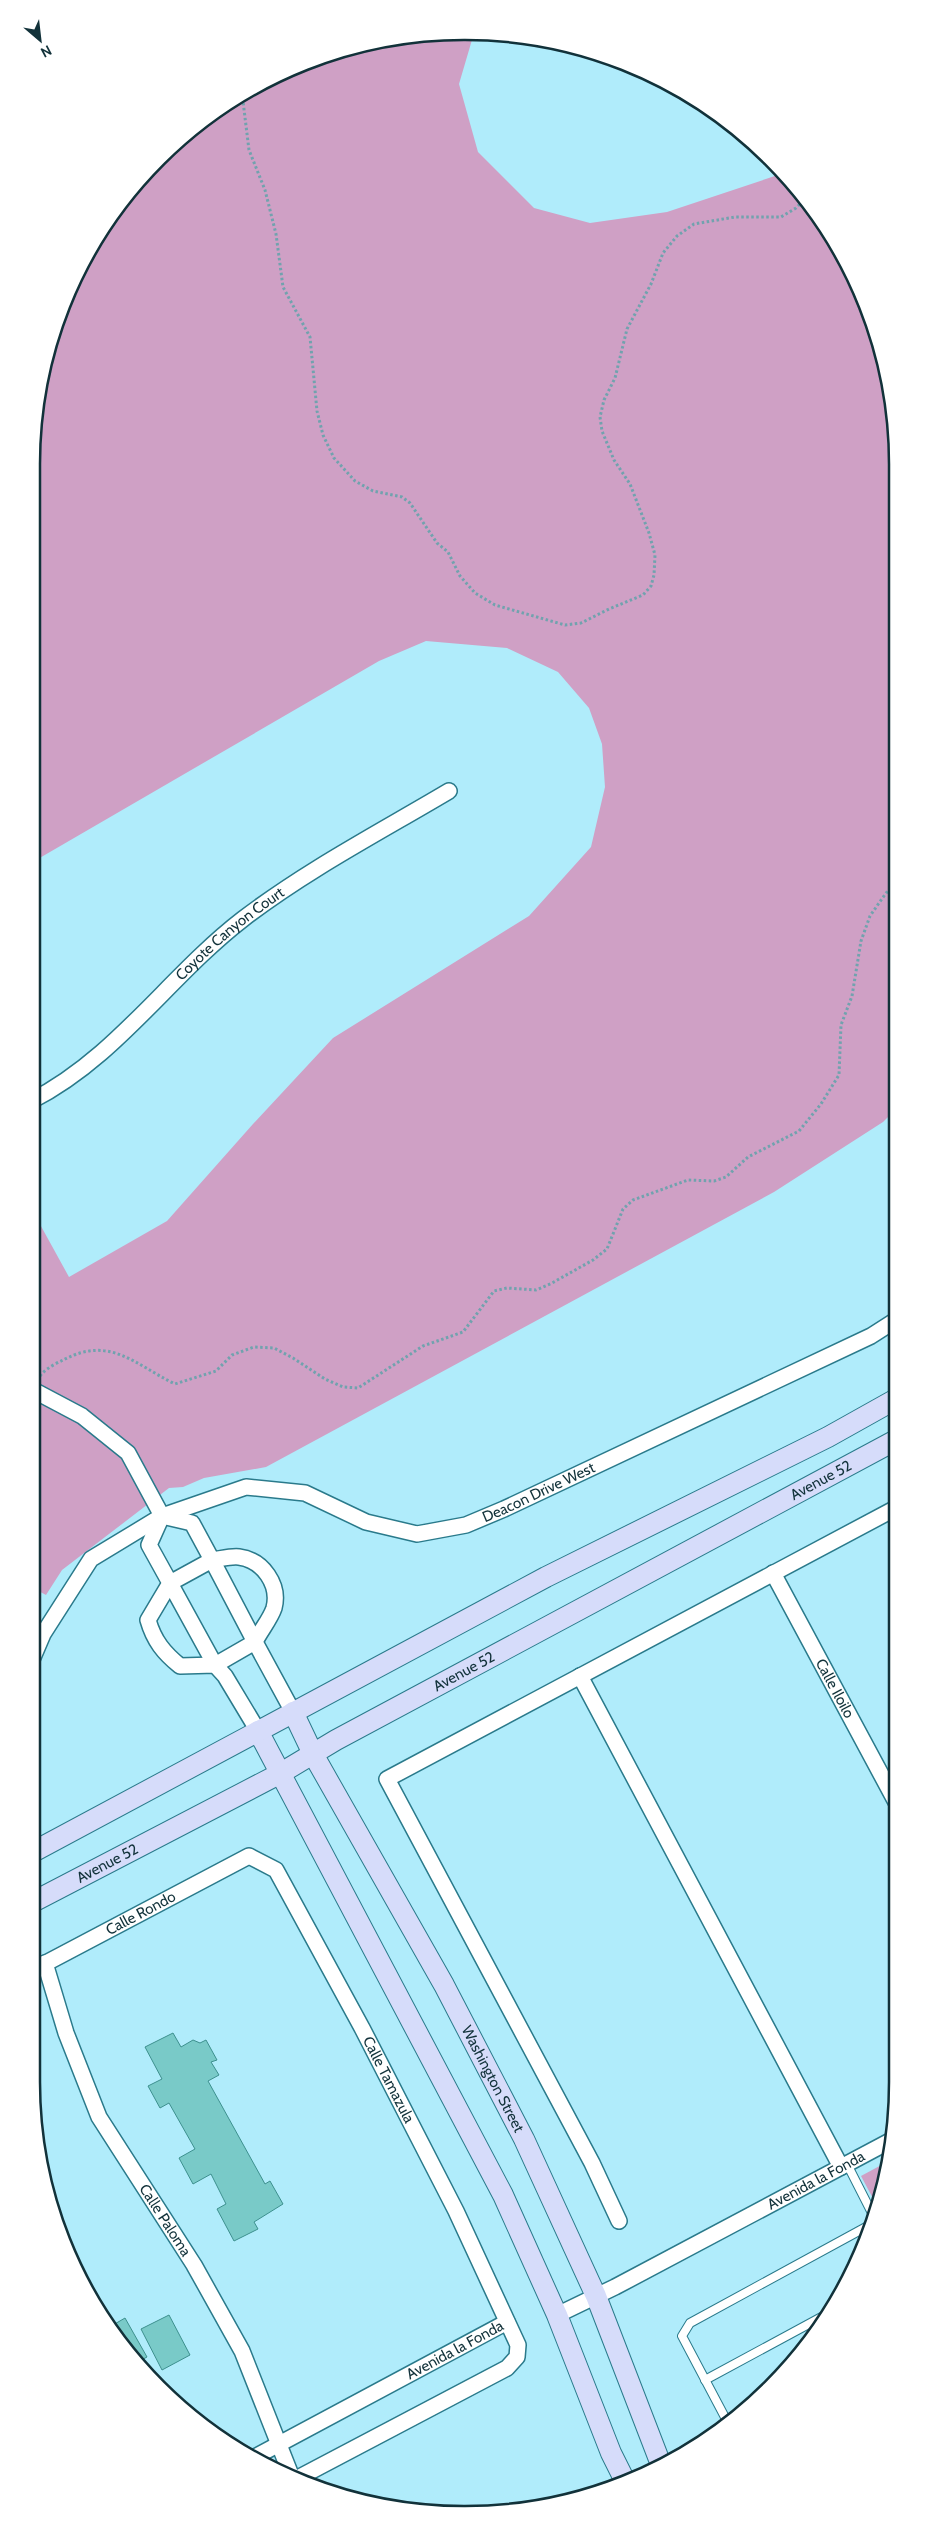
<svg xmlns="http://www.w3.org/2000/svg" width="929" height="2546" font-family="Cabin,sans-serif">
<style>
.green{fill:#cfa0c5}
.building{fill:#79cac8;stroke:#3d908e}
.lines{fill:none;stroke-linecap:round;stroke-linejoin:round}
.lane-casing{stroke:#2a7a8b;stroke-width:10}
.street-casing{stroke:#2a7a8b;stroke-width:18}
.secondary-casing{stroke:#2a7a8b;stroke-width:22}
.path{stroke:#71a2ae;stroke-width:3;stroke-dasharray:2.5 2.5;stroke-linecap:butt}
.lane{stroke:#fff;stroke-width:8}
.street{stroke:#fff;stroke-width:15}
.secondary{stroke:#d6dcfa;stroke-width:20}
.labels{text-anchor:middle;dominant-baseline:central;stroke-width:4;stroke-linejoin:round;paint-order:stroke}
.street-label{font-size:15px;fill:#12323a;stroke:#fff}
.rim{fill:none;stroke:#12323a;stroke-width:2.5}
</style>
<rect width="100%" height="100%" fill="#b0ecfb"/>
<g class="green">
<path d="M474 33 459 84 478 152 534 208 590 223 667 212 784 173 790 179 853 273 894 408 896 1109 883 1122 774 1192 266 1467 204 1478 183 1487 169 1488 62 1570 46 1595 31 1587V1208L69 1277 167 1221 253 1124 333 1038 529 916 591 847 605 787 602 744 589 708 558 672 507 648 426 641 379 661 31 863V465L46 353 76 273 121 201 179 139 248 89 325 54 408 35Z"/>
<path d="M887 2162 883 2193 877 2206 861 2176Z"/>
</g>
<g class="building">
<path d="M173 2033 181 2047 193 2040 200 2043 206 2040 217 2060 211 2062 219 2075 208 2081 265 2184 270 2181 283 2204 254 2222 258 2229 234 2241 217 2209 226 2204 211 2174 193 2184 179 2158 195 2149 169 2103 160 2108 148 2086 162 2079 145 2047Z"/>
<path d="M169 2315 190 2355 162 2370 141 2329Z"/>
<path d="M125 2318 147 2357 136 2363 113 2325Z"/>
</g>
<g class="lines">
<defs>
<g id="lane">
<path d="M847 2164 873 2215"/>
<path d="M705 2380 829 2313"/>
<path d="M728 2423 682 2336 690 2323 868 2226"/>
</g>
<g id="street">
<path id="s1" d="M31 1101C116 1058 169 976 243 919 307 870 380 832 449 791"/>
<path d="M31 1389 82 1416 128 1453 162 1516 192 1523 212 1560C220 1559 231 1556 239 1557 263 1560 280 1585 274 1608 270 1620 260 1631 255 1642L293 1712"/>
<path d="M162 1516 149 1545 170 1583 148 1620C154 1641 164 1653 180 1666L215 1665 225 1676 258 1731"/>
<path d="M212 1560 255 1642 215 1665 170 1583Z"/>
<path id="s2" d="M773 1573 897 1804"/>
<path id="s3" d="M31 1662 43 1634 91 1559 162 1516 246 1487 305 1493 366 1522 417 1534 466 1525 504 1509 871 1336 896 1320"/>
<path d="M580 1676 841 2167"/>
<path id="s4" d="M45 1963 66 2033 99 2117 194 2265 242 2351 291 2475"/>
<path id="s5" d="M31 1971 249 1856 276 1870 362 2028 456 2211 518 2345 517 2357 507 2368 298 2478"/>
<path d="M619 2221 592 2163 387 1779 896 1508"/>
<path id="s6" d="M557 2315 615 2287 890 2141"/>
<path id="s7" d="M253 2458 507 2322"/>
</g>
<g id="secondary">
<path id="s8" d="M293 1712 313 1754 444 1985 524 2139 596 2296 660 2462"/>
<path d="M258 1731 503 2195 557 2315 611 2453 624 2479"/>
<path d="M31 1853 546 1577 828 1437 896 1399"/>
<path id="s9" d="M31 1903 281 1773 336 1740 896 1440"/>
</g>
</defs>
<use href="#lane" class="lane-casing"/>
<use href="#street" class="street-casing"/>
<use href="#secondary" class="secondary-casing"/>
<g class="path">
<path d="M242 93 249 150 265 190 276 234 283 287 310 337 317 411 323 435 334 458 355 481 373 491 402 497 410 503 437 543 448 552 460 576 475 593 495 605 565 625 581 623 609 609 643 595 651 586 654 575 655 555 649 533 630 484 614 460 602 431 600 417 604 400 615 378 627 329 651 284 663 253 677 236 694 224 735 217H781L796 208 804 200"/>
<path d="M40 1376C46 1368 57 1363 65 1359 111 1336 134 1364 175 1384L216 1371 232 1355 254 1347 274 1348 293 1358 325 1379 343 1387 358 1388 423 1346 463 1332 494 1291 507 1288 536 1290 552 1283 593 1260 607 1249 623 1209 633 1200 688 1180 714 1181 726 1177 748 1157 799 1131 821 1104 839 1075 841 1025 852 996 861 941 870 916 886 893 895 886"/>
</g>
<use href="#lane" class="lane"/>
<use href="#street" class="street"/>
<use href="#secondary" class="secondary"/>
</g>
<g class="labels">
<g class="street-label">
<text stroke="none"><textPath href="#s1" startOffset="261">Coyote Canyon Court</textPath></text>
<text stroke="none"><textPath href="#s9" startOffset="896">Avenue 52</textPath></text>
<text stroke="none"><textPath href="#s3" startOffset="600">Deacon Drive West</textPath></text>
<text stroke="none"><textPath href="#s9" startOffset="491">Avenue 52</textPath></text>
<text stroke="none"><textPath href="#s2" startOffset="131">Calle Iloilo</textPath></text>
<text stroke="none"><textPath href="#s9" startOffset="86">Avenue 52</textPath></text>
<text stroke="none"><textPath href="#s5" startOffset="124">Calle Rondo</textPath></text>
<text stroke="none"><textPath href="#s8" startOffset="418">Washington Street</textPath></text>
<text stroke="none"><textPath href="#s5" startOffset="515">Calle Tamazula</textPath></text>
<text stroke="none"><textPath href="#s6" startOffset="292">Avenida la Fonda</textPath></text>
<text stroke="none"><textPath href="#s4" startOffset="286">Calle Paloma</textPath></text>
<text stroke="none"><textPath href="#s7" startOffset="229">Avenida la Fonda</textPath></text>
</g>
</g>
<path d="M0 0H929V2546H0ZM464 40H465A424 424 0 0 1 889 464V2082A424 424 0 0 1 465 2506H464A424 424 0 0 1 40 2082V464A424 424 0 0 1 464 40Z" fill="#fff" fill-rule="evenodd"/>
<path class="rim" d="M464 40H465A424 424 0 0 1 889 464V2082A424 424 0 0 1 465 2506H464A424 424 0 0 1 40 2082V464A424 424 0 0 1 464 40Z"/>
<g transform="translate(40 40) rotate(152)" stroke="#ffffff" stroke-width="4" paint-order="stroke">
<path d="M0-4L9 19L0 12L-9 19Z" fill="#12323a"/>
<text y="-8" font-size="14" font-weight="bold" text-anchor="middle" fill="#12323a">N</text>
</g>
</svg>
